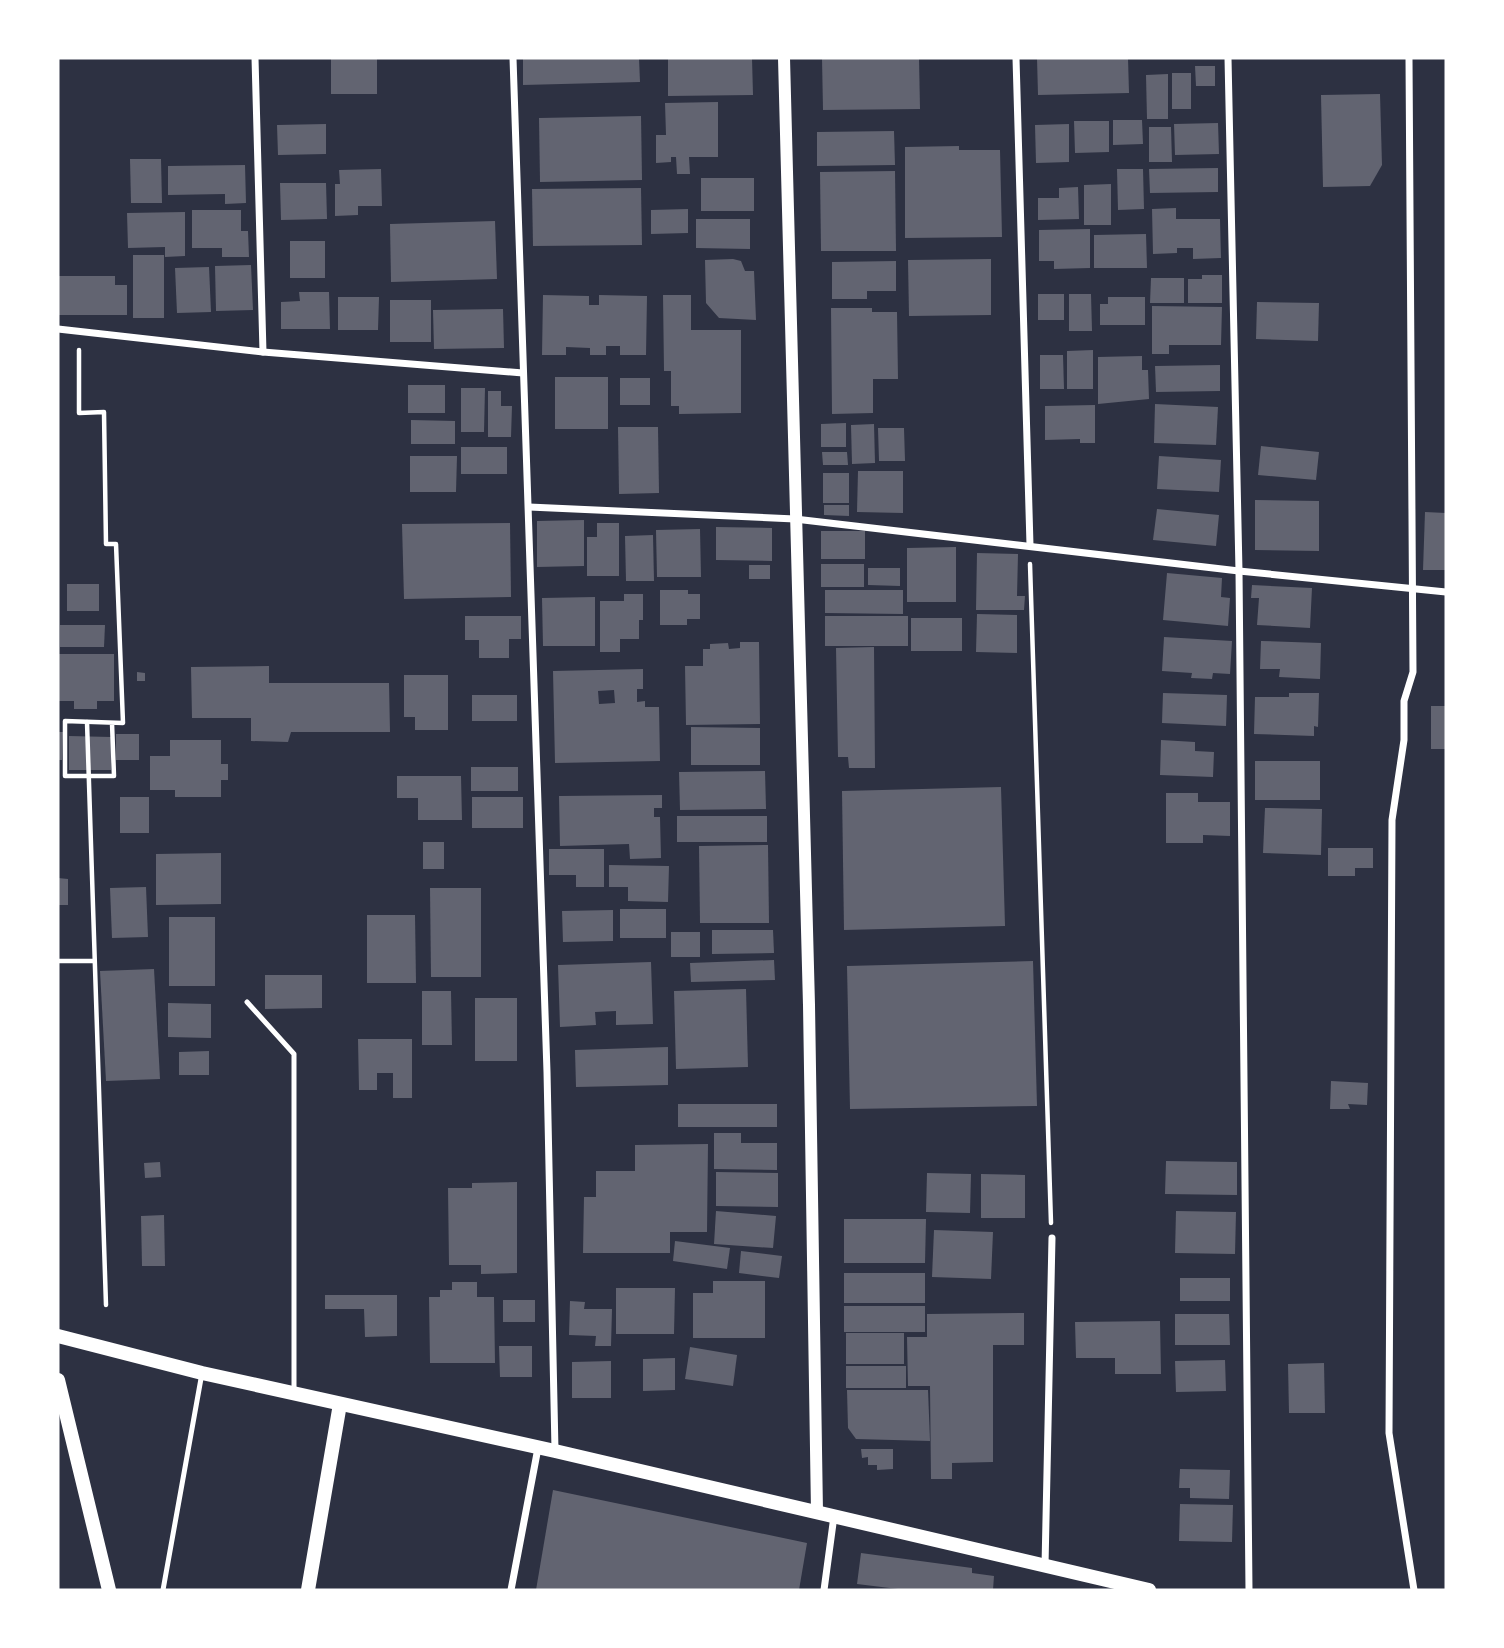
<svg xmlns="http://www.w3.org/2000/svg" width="1504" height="1648" font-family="Montserrat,sans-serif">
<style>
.building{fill:#626471;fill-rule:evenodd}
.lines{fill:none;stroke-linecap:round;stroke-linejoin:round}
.path{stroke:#fff;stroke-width:4.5}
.service{stroke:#fff;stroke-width:5}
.minor{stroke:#fff;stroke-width:7}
.tertiary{stroke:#fff;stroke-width:12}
.secondary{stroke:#fff;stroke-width:14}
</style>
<rect width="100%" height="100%" fill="#2d3142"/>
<g class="building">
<rect x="331" y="58" width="46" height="36"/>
<path d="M523 58H639L640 82 523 85Z"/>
<path d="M668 58H752L753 95 668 96Z"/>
<path d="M822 58H919L920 109 823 110Z"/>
<path d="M1037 58H1128L1129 93 1038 95Z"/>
<path d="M1195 66H1215V86H1196Z"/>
<rect x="1172" y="73" width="19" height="36"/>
<path d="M1168 74V119H1147L1146 75Z"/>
<path d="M1380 94 1382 165 1370 186 1323 187 1321 95Z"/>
<path d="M718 102V157H689L690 174H677L676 157H671V162L656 163V135H666L665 103Z"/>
<path d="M641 116 642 180 540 182 539 118Z"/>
<path d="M1113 120H1142L1143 144 1113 145Z"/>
<path d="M1074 121H1109V152L1075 153Z"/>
<path d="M1218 123 1219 154 1175 155 1174 124Z"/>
<path d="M326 124V154L278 155 277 125Z"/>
<path d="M1069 124V162L1036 163 1035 125Z"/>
<path d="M1149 127H1171L1172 162H1149Z"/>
<path d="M894 131 895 165 817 166V132Z"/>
<path d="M959 146V150H1000L1002 237 905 238V147Z"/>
<path d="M130 159H161L162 203H131Z"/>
<path d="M245 165 246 203 225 204V194L168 195V166Z"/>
<path d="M1218 168V192L1150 193 1149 169Z"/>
<path d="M381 169 382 206H358V215L335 216V184H340L339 170Z"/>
<path d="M1117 169H1143L1144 209 1118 210Z"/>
<path d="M895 171 896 251H821L820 172Z"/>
<rect x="701" y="178" width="53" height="33"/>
<path d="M280 183H326L327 219 281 220Z"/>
<path d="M1111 184V225H1084V185Z"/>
<path d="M1078 187 1079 219 1038 220V198H1059V188Z"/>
<path d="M641 188 642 245 533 246 532 189Z"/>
<path d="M1176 208V219H1220L1221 258 1193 259V248H1177V253L1153 254 1152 209Z"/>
<path d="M688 209V233L651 234V210Z"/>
<path d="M192 210H241V231H248L249 257H222V248H192Z"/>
<path d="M185 212V256L165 257V247L128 248 127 213Z"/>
<path d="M696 219H750V249L696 248Z"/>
<path d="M495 221 497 279 391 282 390 224Z"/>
<path d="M1090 229V268L1054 269V261H1039V230Z"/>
<path d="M1146 234 1147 268H1094V235Z"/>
<rect x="290" y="241" width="35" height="37"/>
<rect x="133" y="255" width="31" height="63"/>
<path d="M733 259 741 261 745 271H754L756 320 719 318 706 303 705 260Z"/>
<path d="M991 259V315L909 316 908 260Z"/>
<path d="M896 261V291H867V299H832V262Z"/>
<path d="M251 265 253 310 216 311 215 266Z"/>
<path d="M209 267 211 312 177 313 175 268Z"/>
<path d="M1202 275H1222V303H1188V279H1202Z"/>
<path d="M58 276H115V285H127V315H58Z"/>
<path d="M1151 278H1184V303H1150Z"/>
<path d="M299 292H329L330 329H281V302L300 301Z"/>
<rect x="1038" y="294" width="26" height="26"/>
<path d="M1069 294H1091L1092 331H1069Z"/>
<path d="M543 295 589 296V305H599V295L647 296 646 355H620V346H606V355H590V348L566 347V355H542Z"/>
<path d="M663 295H691V330H741V413L679 414V406H671V371H664Z"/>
<path d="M338 297H379L378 330H338Z"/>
<path d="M1108 297H1145V325H1100V304H1108Z"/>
<rect x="390" y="300" width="41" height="42"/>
<path d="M1257 302 1319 303 1318 341 1256 339Z"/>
<path d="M1152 306 1222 307 1221 345H1169V354H1152Z"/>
<path d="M831 308H872V312H897L898 379H873V413L832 414Z"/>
<path d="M503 309 504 348 434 349 433 310Z"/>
<path d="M1093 350V389H1067V351Z"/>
<path d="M1040 355H1063L1064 389H1040Z"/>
<path d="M1142 356V370H1148L1149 399 1098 404V357Z"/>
<path d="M1220 365V391L1156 392 1155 366Z"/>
<rect x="555" y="377" width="53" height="52"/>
<rect x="620" y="378" width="30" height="27"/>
<rect x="408" y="385" width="37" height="28"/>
<path d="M461 388H485L484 432H461Z"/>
<path d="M488 391H501V406H512L511 437H488Z"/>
<path d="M1155 404 1218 407 1216 445 1154 443Z"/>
<path d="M1095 405V443H1080V439L1045 440V406Z"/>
<path d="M411 420 455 421V444H411Z"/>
<path d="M846 423V447H821V424Z"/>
<path d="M874 424 875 463 852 464 851 425Z"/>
<path d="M618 427H658L659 493 619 494Z"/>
<path d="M878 428H904L905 461H879Z"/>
<path d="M1261 446 1319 452 1316 480 1258 475Z"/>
<rect x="461" y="447" width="46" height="27"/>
<path d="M822 452H847L848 465H823Z"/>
<path d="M410 456H457L456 492H410Z"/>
<path d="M1159 456 1221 460 1219 492 1157 489Z"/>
<path d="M858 471H903V513L857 512Z"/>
<rect x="823" y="473" width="26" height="30"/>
<path d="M1255 500 1319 501V551L1255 550Z"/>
<path d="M824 505H849V516L824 515Z"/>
<path d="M1157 509 1219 515 1216 546 1153 540Z"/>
<path d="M1425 512 1446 513V570H1423Z"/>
<path d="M584 520V566L537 567V521Z"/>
<path d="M510 523 511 597 404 599 402 524Z"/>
<path d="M597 523H619V576H587V537H597Z"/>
<path d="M716 527 772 528V561L716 560Z"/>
<path d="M700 529 701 577H657L656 530Z"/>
<rect x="821" y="531" width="44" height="28"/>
<path d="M653 535 654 581H626L625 536Z"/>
<path d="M956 547V602H907V548Z"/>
<path d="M977 553 1018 554 1017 596H1025L1024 610H976Z"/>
<rect x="821" y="564" width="43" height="23"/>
<rect x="749" y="565" width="21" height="14"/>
<path d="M868 568H900V586L868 585Z"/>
<path d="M1167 573 1222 578 1221 597 1230 598 1228 626 1163 620Z"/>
<rect x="67" y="584" width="32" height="27"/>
<path d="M1252 585 1312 588 1310 628 1257 625 1259 598H1251Z"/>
<path d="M660 590H688V594H700V619H687V625H660Z"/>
<path d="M825 590H903V614L825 613Z"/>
<path d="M624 594H643V620H639V639H620V652H600V601H624Z"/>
<path d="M595 597V646H543L542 598Z"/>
<path d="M977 614 1017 615V653L976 652Z"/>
<path d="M465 616H521V639H509V658H479V640H465Z"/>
<rect x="825" y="616" width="83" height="30"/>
<rect x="911" y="618" width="51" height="33"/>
<path d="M60 625H105L104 647H60Z"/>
<path d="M1164 637 1232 641 1230 674 1213 673 1212 679 1191 678 1192 673 1162 671Z"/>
<path d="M1261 641 1321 643 1320 679 1279 677 1280 669H1260Z"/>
<path d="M740 642H759L760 724 686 725 685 666H703V649H710V644L728 643 729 649 740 648Z"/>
<path d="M874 647 875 768H849L848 757H838L836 648Z"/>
<path d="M58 654H114V701H97V709H74V701H58Z"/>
<path d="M269 666V683H389L390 732H291L288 742 251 741V718H192L191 667Z"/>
<path d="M643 669V689H637V702L645 701V707H659L660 761 555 763 553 671ZM614 690 615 703 599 704 598 691Z"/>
<path d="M137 672 145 673V681H137Z"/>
<path d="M404 675H448V730H415V717H404Z"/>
<path d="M1163 693 1227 695 1226 726 1162 723Z"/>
<path d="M1289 693H1319L1318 727 1314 726V736L1254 734 1255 697H1289Z"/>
<rect x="472" y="695" width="45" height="26"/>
<rect x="1431" y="706" width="15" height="43"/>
<path d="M691 727 760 728V765H691Z"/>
<path d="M58 732H63L62 760H58Z"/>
<rect x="116" y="734" width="23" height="26"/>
<path d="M69 736 111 737V770H69Z"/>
<path d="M170 740H221V764H228V780H221V797H175V790H150V756H170Z"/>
<path d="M1161 740 1195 742V751L1214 752 1213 777 1160 775Z"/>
<rect x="1255" y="761" width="65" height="39"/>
<rect x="471" y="767" width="47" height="24"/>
<path d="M765 771 766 809 680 810 679 772Z"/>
<path d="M397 776H461L462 820H418V798H397Z"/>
<path d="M1001 787 1005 926 844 930 842 791Z"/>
<path d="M1166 793H1198V802H1230V836L1203 835V843H1166Z"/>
<path d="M662 795V808H654V817H660L661 858 630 859 629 844 560 846 559 796Z"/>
<rect x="120" y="797" width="29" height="36"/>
<rect x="472" y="797" width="51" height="31"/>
<path d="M1265 808 1322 809 1321 855 1263 853Z"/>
<rect x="677" y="816" width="90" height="26"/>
<rect x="423" y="842" width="21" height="27"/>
<path d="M768 845 769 923H700L699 846Z"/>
<path d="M1328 848H1373V868H1355V876H1328Z"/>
<path d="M549 849H604V887H576V875H549Z"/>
<path d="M221 853V904L156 905V854Z"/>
<path d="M609 865 669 866 668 902 628 901V887H609Z"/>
<path d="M58 878 68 879V905H58Z"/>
<path d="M146 887 148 937 112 938 110 888Z"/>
<path d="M430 888H481V977H431Z"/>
<rect x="620" y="909" width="46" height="29"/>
<path d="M613 910V941L563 942 562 911Z"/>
<path d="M367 915H415L416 983H367Z"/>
<rect x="169" y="917" width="46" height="69"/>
<path d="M712 930H773L774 953 712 954Z"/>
<rect x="671" y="932" width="29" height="25"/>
<path d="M774 960 775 980 691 982 690 963Z"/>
<path d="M1033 961 1037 1106 850 1109 847 966Z"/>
<path d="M651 962 653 1024 616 1025V1011L595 1012 596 1025 560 1027 558 965Z"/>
<path d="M154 969 160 1079 106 1081 100 971Z"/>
<path d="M265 975H322V1008L265 1009Z"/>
<path d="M746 989 748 1067 676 1069 674 991Z"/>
<path d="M422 991H451L452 1045H422Z"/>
<rect x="475" y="998" width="42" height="63"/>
<path d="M168 1003 211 1004V1038L168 1037Z"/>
<path d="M358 1039H412V1098H393V1073H377V1090H359Z"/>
<path d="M668 1047V1085L576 1087 575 1050Z"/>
<path d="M209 1051V1075H179V1052Z"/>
<path d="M1331 1081 1368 1083 1367 1105 1348 1104 1350 1109H1330Z"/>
<rect x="678" y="1104" width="99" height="23"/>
<path d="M714 1133H741V1143H777V1170L714 1169Z"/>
<path d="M708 1144 707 1232H670V1253H583L584 1197H596V1171H635V1145Z"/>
<path d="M1166 1161 1237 1162V1195L1165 1194Z"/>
<path d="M160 1162 161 1177 145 1178 144 1163Z"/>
<path d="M716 1172 778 1173V1207L716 1206Z"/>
<path d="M927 1173 971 1174 970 1213 926 1212Z"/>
<path d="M981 1174 1025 1175V1218H981Z"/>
<path d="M517 1182V1273L481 1274V1265H449L448 1188H472V1183Z"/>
<path d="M716 1211 776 1216 773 1248 714 1244Z"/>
<path d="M1176 1211 1236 1212 1235 1254 1175 1253Z"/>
<path d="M164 1215 165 1266H142L141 1216Z"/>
<path d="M844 1219H926L925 1263H844Z"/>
<path d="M934 1230 993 1232 991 1279 932 1277Z"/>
<path d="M675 1241 730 1248 727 1269 673 1261Z"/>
<path d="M741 1251 782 1256 779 1278 739 1273Z"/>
<rect x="844" y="1273" width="81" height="30"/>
<rect x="1180" y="1278" width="50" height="23"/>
<path d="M713 1281H765V1338H693V1293H713Z"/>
<path d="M452 1282H477V1297H494L495 1363H430L429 1297H440V1290H452Z"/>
<path d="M616 1288H675L674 1334H616Z"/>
<path d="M325 1295H397V1336L365 1337 364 1309H325Z"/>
<rect x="503" y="1300" width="32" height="22"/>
<path d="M570 1301 585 1302 584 1309H612L611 1346H595L596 1336 569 1335Z"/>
<rect x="844" y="1306" width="81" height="26"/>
<path d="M1024 1313V1345H993V1462L952 1463V1479H931L930 1386H908L907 1337H927V1314Z"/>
<path d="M1175 1314H1229L1230 1345H1175Z"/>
<path d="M1160 1321 1161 1374H1115V1358H1076L1075 1322Z"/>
<rect x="846" y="1333" width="58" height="31"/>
<path d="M499 1346H532V1377H500Z"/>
<path d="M690 1347 737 1355 733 1386 685 1379Z"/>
<path d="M675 1358V1390L643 1391V1359Z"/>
<path d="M1225 1360 1226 1391 1176 1392 1175 1361Z"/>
<path d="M611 1361V1398H572V1362Z"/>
<path d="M1324 1363 1325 1413H1289L1288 1364Z"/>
<rect x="846" y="1366" width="60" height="22"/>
<path d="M847 1390H928L930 1441 856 1439 848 1428Z"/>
<path d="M861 1449H893V1469L877 1470V1465H868V1457L862 1458Z"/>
<path d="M1180 1469 1230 1470 1229 1499 1190 1498V1488H1179Z"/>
<path d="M553 1490 807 1543 799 1590H536Z"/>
<path d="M1180 1504 1233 1505 1232 1542 1179 1541Z"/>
<path d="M861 1553 972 1568V1573L994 1576 993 1590H906L857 1584Z"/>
</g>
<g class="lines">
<g class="path">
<path d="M79 350V413L104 412 106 544H116L123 723 65 721V776H114L112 723"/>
<path d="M1030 564 1051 1223"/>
<path d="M87 722 106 1305"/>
<path d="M58 961H94"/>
</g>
<g class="service">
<path d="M247 1002 294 1054V1393"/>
<path d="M163 1590 202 1373"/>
</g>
<g class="minor">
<path d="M255 58 263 352"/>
<path d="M513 58 547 1072 555 1450"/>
<path d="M1016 58 1030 545"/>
<path d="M1228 58 1239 571 1249 1590"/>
<path d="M1409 58 1413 672 1404 701V740L1392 820 1389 1433 1414 1590"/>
<path d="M58 329 263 352 523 373"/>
<path d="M529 507 795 519 1239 571 1446 592"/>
<path d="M1045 1566 1052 1238"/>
<path d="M511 1590 538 1448"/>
<path d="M824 1590 834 1516"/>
</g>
<path class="tertiary" d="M784 58 809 1005 817 1512"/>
<g class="secondary">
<path d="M58 1336 202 1373 555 1451 1149 1590"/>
<path d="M58 1380 109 1590"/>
<path d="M308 1590 340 1404"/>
</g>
</g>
<rect width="1504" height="1648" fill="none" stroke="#ffffff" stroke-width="119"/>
</svg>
